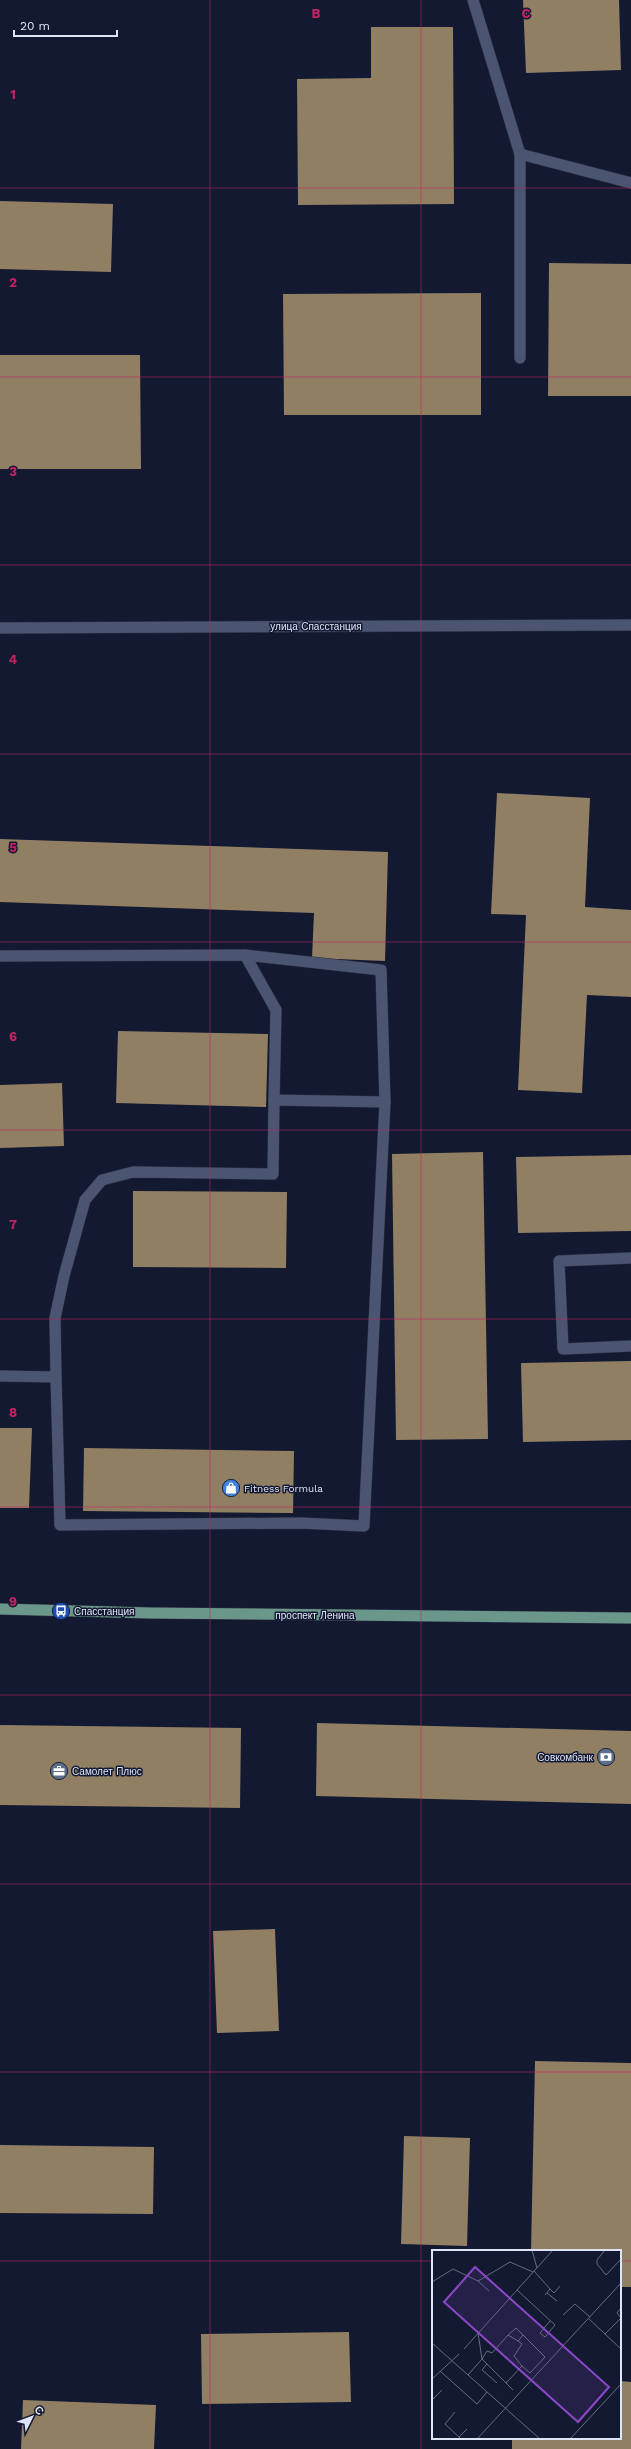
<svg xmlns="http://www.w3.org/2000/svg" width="631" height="2449" font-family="'Work Sans',sans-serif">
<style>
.building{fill:#917f63}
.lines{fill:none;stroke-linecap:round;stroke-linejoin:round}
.service-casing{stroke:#2e3144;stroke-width:12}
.minor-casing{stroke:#2e3144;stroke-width:12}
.primary-casing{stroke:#2e3144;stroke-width:12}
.service{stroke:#4b5471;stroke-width:11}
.minor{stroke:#4b5471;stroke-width:11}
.primary{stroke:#6a978a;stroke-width:11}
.grid{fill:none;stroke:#c32263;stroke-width:1;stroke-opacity:0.55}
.labels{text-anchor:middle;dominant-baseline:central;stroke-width:3;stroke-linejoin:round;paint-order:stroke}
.street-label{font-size:10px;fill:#dfe5f6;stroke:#131931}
.poi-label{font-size:10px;fill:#dfe5f6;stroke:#131931;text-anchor:start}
.inset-road{fill:none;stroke:#656b80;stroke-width:1}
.view{fill:#8a48c7;fill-opacity:0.15;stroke:#8a48c7;stroke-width:2}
.inset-edge{fill:none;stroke:#dfe5f6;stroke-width:2}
.grid-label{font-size:13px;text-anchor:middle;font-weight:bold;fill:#c32263;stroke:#131931;stroke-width:3;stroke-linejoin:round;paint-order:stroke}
</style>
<rect width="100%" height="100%" fill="#131931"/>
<g class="building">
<path d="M523 0H619L621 70 526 73Z"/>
<path d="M371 27H453L454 204 298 205 297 79 371 78Z"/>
<path d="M0 201 113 204 111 272 0 269Z"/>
<path d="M549 263 631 264V396H548Z"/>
<path d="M481 293V415H284L283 294Z"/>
<path d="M0 355H140L141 469H0Z"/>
<path d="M497 793 590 798 585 907 631 910V997L587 995 582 1093 518 1090 526 915 491 914Z"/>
<path d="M0 839 388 852 385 961 312 958 314 913 0 902Z"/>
<path d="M118 1031 268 1034 266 1107 116 1103Z"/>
<path d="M62 1083 64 1146 0 1148V1085Z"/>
<path d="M483 1152 488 1439 396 1440 392 1154Z"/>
<path d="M631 1155V1231L518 1233 516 1157Z"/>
<path d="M133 1191 287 1192 286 1268 133 1267Z"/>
<path d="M631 1361V1440L523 1442 521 1363Z"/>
<path d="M0 1428H32L29 1508H0Z"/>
<path d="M84 1448 294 1451 293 1513 83 1511Z"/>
<path d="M317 1723 631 1731V1804L316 1796Z"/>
<path d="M0 1725 241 1728 240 1808 0 1805Z"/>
<path d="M275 1929 279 2031 217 2033 213 1931Z"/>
<path d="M535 2061 631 2063V2287H620V2251H531Z"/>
<path d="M404 2136 470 2138 467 2246 401 2244Z"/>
<path d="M0 2145 154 2147 153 2214 0 2213Z"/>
<path d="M349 2332 351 2402 202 2404 201 2334Z"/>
<path d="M620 2381 631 2382V2449H512V2438H620Z"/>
<path d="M23 2400 156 2405 154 2449H21Z"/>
</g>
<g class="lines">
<defs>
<g id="service">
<path d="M473 0 520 154"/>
<path d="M520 358V154L631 183"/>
<path d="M0 956 245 955 381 970 385 1102 274 1100 276 1010 245 955"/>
<path d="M631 1258 559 1261 563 1349 631 1346"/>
<path d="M0 1376 56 1377 55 1318 64 1276 85 1200 102 1180 133 1172 273 1174 274 1100"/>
<path d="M56 1377 60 1525 300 1523 364 1526 385 1102"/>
</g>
<path id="minor" d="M0 628 631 625"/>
<path id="primary" d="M0 1609 150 1613 631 1618"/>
</defs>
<use href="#service" class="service-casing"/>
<use href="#minor" class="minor-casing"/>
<use href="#primary" class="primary-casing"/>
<use href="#service" class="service"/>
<use href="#minor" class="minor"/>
<use href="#primary" class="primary"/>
</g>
<path class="grid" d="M210 0V2449M421 0V2449M0 188H631M0 377H631M0 565H631M0 754H631M0 942H631M0 1130H631M0 1319H631M0 1507H631M0 1695H631M0 1884H631M0 2072H631M0 2261H433M620 2261H631"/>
<defs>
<symbol id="shop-disc" viewBox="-11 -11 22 22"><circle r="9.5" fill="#3f7fe0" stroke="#131931"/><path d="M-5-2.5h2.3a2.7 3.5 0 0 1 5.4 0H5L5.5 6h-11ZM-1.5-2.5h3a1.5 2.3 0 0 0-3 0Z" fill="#fff"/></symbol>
<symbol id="bus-disc" viewBox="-11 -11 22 22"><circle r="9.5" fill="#1a4fb4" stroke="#131931"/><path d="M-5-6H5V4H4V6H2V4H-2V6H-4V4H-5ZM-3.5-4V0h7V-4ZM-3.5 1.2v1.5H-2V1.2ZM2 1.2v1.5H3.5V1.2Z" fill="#fff"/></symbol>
<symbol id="bank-disc" viewBox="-11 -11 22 22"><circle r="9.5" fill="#5c6f8a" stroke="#131931"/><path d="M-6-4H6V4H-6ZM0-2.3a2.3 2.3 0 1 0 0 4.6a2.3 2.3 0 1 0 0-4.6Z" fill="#fff"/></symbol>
<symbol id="office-disc" viewBox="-11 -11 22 22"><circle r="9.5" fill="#5c6f8a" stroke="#131931"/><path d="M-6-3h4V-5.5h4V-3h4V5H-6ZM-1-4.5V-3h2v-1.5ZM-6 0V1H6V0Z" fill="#fff"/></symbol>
</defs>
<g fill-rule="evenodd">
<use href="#shop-disc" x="221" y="1478" width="20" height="20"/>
<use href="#bus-disc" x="51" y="1601" width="20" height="20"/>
<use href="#bank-disc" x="596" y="1747" width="20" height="20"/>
<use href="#office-disc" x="49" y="1761" width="20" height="20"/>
</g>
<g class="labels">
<g class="street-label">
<text x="316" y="626">улица Спасстанция</text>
<text x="315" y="1615">проспект Ленина</text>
</g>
<g class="poi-label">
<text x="244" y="1488">Fitness Formula</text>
<text x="74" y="1611">Спасстанция</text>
<text x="593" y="1757" text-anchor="end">Совкомбанк</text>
<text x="72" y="1771">Самолет Плюс</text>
</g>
</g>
<g transform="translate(432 2250)">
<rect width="189" height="189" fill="#131931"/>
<path class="inset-road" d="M100 0 105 18M173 0 165 10V14L174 25 189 9M102 21 118 39 113 45M0 32 21 19 46 31M118 39 122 43 128 36M85 40 123 75 113 87 108 83 118 71M57 41 46 31 78 12 101 22M115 43 125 51M131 65 143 54 158 67M157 69 189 99M173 84 189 68 185 63 189 58M0 93 108 189M32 99 121 0M55 114 81 140M90 116 98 123 113 107 91 85M8 121 45 154 55 142M36 125 50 109 46 83M0 129 27 104M65 133 50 120 55 114 50 109 55 101 60 103 76 85 84 78 91 85 86 91 76 85M74 133 90 116 82 106 90 94 86 91M0 150 10 140M23 162 13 174 27 187M29 189 27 187 35 179M45 189 189 33M138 189 189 134"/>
<path class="view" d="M43 17 177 137 146 172 12 52Z"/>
<rect width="189" height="189" class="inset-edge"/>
</g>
<g class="grid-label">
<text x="316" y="18">B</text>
<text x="526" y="18">C</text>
<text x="13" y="99">1</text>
<text x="13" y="287">2</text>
<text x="13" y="476">3</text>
<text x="13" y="664">4</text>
<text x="13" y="852">5</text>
<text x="13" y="1041">6</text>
<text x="13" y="1229">7</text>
<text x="13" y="1417">8</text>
<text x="13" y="1606">9</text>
</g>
<g transform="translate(32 2417) rotate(48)" stroke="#131931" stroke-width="3" paint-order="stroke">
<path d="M0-3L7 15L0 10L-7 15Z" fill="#dfe5f6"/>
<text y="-6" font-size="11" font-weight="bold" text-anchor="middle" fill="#dfe5f6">С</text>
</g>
<path d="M14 30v6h103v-6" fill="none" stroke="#dfe5f6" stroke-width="2"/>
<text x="20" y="30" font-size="12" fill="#dfe5f6" stroke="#131931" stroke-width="3" paint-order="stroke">20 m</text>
</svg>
